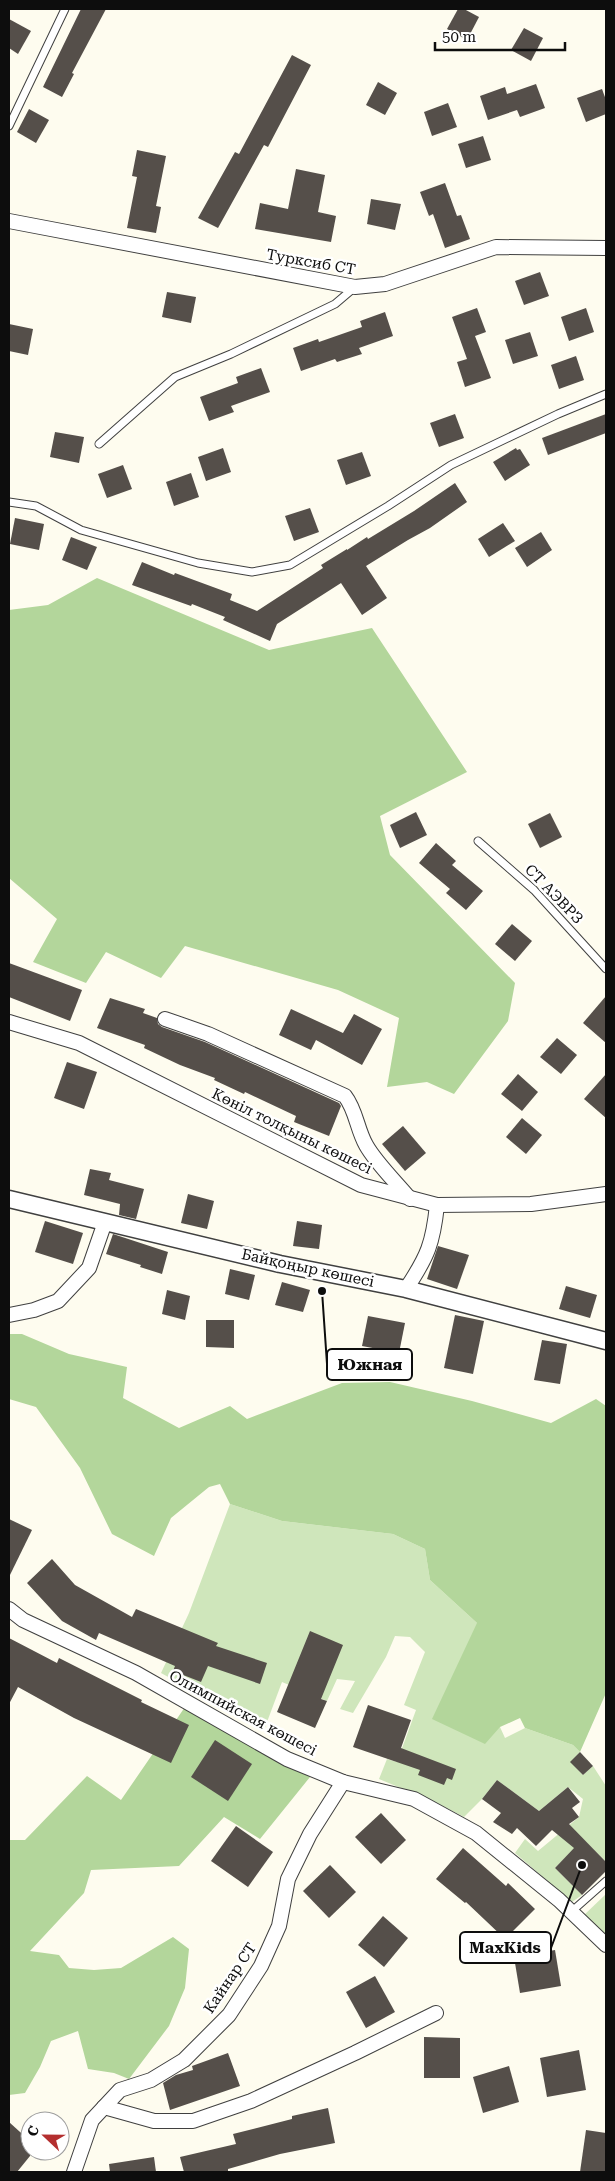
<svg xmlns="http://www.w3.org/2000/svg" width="615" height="2181" font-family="'Roboto Serif',serif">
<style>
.green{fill:#cfe6bb}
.forest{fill:#b3d69b}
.building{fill:#554f4a}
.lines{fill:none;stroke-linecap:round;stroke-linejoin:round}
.service-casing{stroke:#404040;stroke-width:9}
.minor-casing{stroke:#404040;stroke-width:16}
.tertiary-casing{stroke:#404040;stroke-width:19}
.service{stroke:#fff;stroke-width:7}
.minor{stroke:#fff;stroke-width:14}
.tertiary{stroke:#fff;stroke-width:16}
.labels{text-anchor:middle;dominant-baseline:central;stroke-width:5;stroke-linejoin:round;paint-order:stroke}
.street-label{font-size:15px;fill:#0d0d0d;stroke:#fff}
.leader{fill:none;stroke:#0d0d0d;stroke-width:2}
.callout-dot{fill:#0d0d0d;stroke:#fff;stroke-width:2}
.callout{fill:#fff;stroke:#0d0d0d;stroke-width:2}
.callout-label{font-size:16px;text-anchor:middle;font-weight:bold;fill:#0d0d0d}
</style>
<rect width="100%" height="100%" fill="#fefcef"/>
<g class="green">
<path d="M230 1504 282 1521 393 1534 425 1549 430 1580 477 1623 500 1727 505 1738 525 1728 573 1745 580 1752 571 1762 583 1775 593 1766 606 1786V1862L583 1839 555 1868 582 1895 572 1902 515 1853 525 1839 538 1851 579 1817 583 1799 568 1787 539 1811 497 1780 482 1799 464 1817 437 1803 379 1779 387 1759 397 1762 416 1710 404 1705 425 1652 410 1637 395 1636 386 1657 353 1713 340 1709 355 1681 337 1679 327 1701 282 1682 264 1730 161 1673 189 1613Z"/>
<path d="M606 1894V1939L582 1917Z"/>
</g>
<g class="forest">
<path d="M97 578 269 650 372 628 467 772 380 816 390 855 515 983 508 1021 454 1094 427 1082 387 1087 399 1018 338 990 185 946 161 978 106 952 86 983 33 962 57 919 9 878V610L48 605Z"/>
<path d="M9 1334H22L69 1354 127 1367 123 1398 179 1428 230 1406 247 1419 342 1383 390 1382 472 1401 551 1423 596 1399 606 1406V1693L580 1752 573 1745 525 1728 520 1718 500 1727 485 1744 432 1719 477 1623 430 1580 425 1549 393 1534 282 1521 230 1504 220 1484 209 1487 171 1518 154 1556 112 1534 80 1468 36 1407 9 1399Z"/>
<path d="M185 1707 310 1777 260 1839 224 1817 179 1866 91 1870 84 1893 30 1951 59 1955 69 1968 94 1970 121 1968 173 1937 189 1949 185 1988 169 2026 129 2079 114 2073 88 2069 78 2031 51 2041 40 2067 25 2093 9 2095V1840H25L87 1776 121 1800Z"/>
</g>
<g class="building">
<path d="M81 9H106L72 73 74 74 62 97 43 87Z"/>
<path d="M458 9H464L479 17 467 40 447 29Z"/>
<path d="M9 19 31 31 18 54 9 48Z"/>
<path d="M524 28 543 38 531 61 511 50Z"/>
<path d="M292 55 311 65 268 147 264 145 218 228 198 218 235 152 239 154Z"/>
<path d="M378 82 397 93 385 115 366 105Z"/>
<path d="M536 84 545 108 520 117 517 110 488 120 480 96 505 87 507 94Z"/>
<path d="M602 89 606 100V114L586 122 577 98Z"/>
<path d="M448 103 457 127 432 136 424 112Z"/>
<path d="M29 109 49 120 36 143 17 132Z"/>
<path d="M483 136 491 160 466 168 458 144Z"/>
<path d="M137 150 166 156 156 206 161 207 156 233 127 228 137 177 132 176Z"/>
<path d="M296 169 325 175 318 212 336 216 331 242 255 229 260 203 288 209Z"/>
<path d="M445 183 457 216 461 215 470 239 445 248 433 214 429 216 420 192Z"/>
<path d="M371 199 401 204 395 230 367 224Z"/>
<path d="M540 272 549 296 524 305 515 281Z"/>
<path d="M167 292 196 297 191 323 162 317Z"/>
<path d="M477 308 486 332 475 336 491 378 465 387 457 362 467 359 452 317Z"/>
<path d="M586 308 594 332 569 341 561 317Z"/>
<path d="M385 312 393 336 359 348 362 354 337 362 335 359 301 371 293 348 318 339 319 342 362 327 360 321Z"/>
<path d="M9 324 33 329 28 355 9 351Z"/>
<path d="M530 332 538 356 513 364 505 340Z"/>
<path d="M576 356 584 380 559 389 551 365Z"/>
<path d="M261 368 270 392 231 406 234 412 209 421 200 397 238 383 236 377Z"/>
<path d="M455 414 464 438 439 447 430 423Z"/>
<path d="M606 414V433L548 455 542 438Z"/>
<path d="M55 432 84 437 79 463 50 457Z"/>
<path d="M223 448 231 472 206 481 198 457Z"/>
<path d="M516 448 517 450 520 449 530 465 505 481 493 462Z"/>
<path d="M362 452 371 476 346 485 337 460Z"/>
<path d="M123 465 132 489 107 498 98 474Z"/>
<path d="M191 473 199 497 174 506 166 482Z"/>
<path d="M455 483 467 502 430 528 408 540 366 566 387 598 362 615 341 583 277 624 270 641 223 620 225 617 192 604 191 606 132 585 142 562 174 575 175 573 232 594 230 600 257 611 323 568 321 565 347 549V550L367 537 368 539 414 511Z"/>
<path d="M310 508 319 532 294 541 285 516Z"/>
<path d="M15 518 44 524 39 550 10 544Z"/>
<path d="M503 523 515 541 489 557 478 539Z"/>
<path d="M541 532 552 550 527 567 515 548Z"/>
<path d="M71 537 97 547 87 570 62 560Z"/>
<path d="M416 812 427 835 400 848 390 825Z"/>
<path d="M550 813 562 837 540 848 528 824Z"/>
<path d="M436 843 456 861 452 865 483 891 466 910 446 893 450 889 419 863Z"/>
<path d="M512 924 532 941 515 961 495 944Z"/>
<path d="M9 963 82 990 70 1021 9 997Z"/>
<path d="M606 996V1043L583 1023Z"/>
<path d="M110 998 145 1009 143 1013 157 1018 158 1024 162 1027 205 1042 339 1103 341 1106 329 1136 294 1122 296 1116 245 1092 244 1094 214 1080 215 1078 180 1065 144 1048 145 1045 97 1028Z"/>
<path d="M291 1009 343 1033 354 1014 382 1029 362 1065 316 1040 311 1050 279 1035Z"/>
<path d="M557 1038 577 1055 561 1074 540 1057Z"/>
<path d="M67 1062 97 1072 84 1109 54 1098Z"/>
<path d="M518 1074 538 1092 522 1111 501 1094Z"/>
<path d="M606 1074V1118L584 1099Z"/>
<path d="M522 1118 542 1135 526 1154 506 1137Z"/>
<path d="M403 1126 426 1153 405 1171 382 1144Z"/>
<path d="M90 1169 111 1173 109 1180 144 1189 136 1219 119 1215 120 1204 84 1195Z"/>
<path d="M188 1194 214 1201 207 1229 181 1223Z"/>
<path d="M45 1221 83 1233 73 1264 35 1252Z"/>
<path d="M297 1221 322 1225 319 1249 293 1246Z"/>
<path d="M113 1234 168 1252 162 1274 140 1267 141 1265 106 1254Z"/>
<path d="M438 1246 469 1255 457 1289 427 1279Z"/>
<path d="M230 1269 255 1275 249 1300 225 1294Z"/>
<path d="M282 1282 310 1290 303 1312 275 1305Z"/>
<path d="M566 1286 597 1295 590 1318 559 1309Z"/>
<path d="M167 1290 190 1296 185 1320 162 1314Z"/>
<path d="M455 1315 484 1321 473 1374 444 1368Z"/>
<path d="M368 1316 405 1323 399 1353 362 1346Z"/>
<path d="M206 1320H234V1348L206 1347Z"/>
<path d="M542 1340 567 1344 560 1384 534 1380Z"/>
<path d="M9 1519 32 1530 9 1577Z"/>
<path d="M52 1559 75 1585 132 1617 136 1609 218 1643 216 1646 267 1663 260 1684 208 1666 201 1682 173 1671 175 1666 99 1633 96 1640 62 1621 27 1583Z"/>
<path d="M310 1631 343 1645 321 1699 327 1701 315 1728 277 1712Z"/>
<path d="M9 1638 57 1663 59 1658 142 1700 141 1702 189 1725 171 1763 74 1718 18 1687 9 1704Z"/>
<path d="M368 1705 411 1720 401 1748 456 1769 452 1780 447 1778 444 1785 418 1775 420 1770 353 1747Z"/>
<path d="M215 1740 252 1764 228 1801 191 1777Z"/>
<path d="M580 1752 593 1766 583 1775 570 1762Z"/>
<path d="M497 1780 539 1811 568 1787 580 1802 572 1808 579 1817 569 1824 606 1862V1871L582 1895 555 1868 574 1848 552 1830 536 1846 517 1828 512 1834 493 1822 501 1813 482 1799Z"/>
<path d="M381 1813 406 1840 381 1864 355 1837Z"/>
<path d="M236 1826 273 1852 248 1887 211 1861Z"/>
<path d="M463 1848 506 1886 508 1883 535 1909 505 1939 466 1902 465 1903 436 1879Z"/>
<path d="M330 1865 356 1892 329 1918 303 1891Z"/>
<path d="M383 1916 408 1938 384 1967 358 1945Z"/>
<path d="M555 1950 561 1986 520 1993 514 1957Z"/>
<path d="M375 1976 395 2012 366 2028 346 1992Z"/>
<path d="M424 2037 460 2038V2078H424Z"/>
<path d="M579 2050 586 2090 547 2097 540 2058Z"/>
<path d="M228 2053 240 2086 170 2110 163 2083 176 2075 193 2070 192 2066Z"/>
<path d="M509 2066 519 2102 483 2113 473 2077Z"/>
<path d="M328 2108 335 2143 280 2154 228 2169V2172H184L180 2157 236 2144 233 2134 292 2119V2116Z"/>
<path d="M9 2122 30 2141V2156L17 2172H9Z"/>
<path d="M586 2130 606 2133V2172H580Z"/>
<path d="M154 2157 156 2172H110L109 2164Z"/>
</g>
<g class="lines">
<defs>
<g id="service">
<path d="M9 126 65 9"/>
<path d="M99 444 175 377 231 354 335 304 355 287"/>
<path d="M9 502 36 506 81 530 198 563 252 572 290 565 388 506 451 465 558 414 606 394"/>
<path d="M478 841 534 890 606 969"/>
<path d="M571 1912 606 1881"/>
</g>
<g id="minor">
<path d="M9 221 355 287 385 284 496 247 606 248"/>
<path d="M165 1019 208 1034 345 1096C356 1110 357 1129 366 1145 376 1163 396 1182 410 1199"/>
<path d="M9 1022 79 1043 361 1185 437 1205 531 1204 606 1194"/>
<path d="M406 1289C428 1256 433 1243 437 1205"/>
<path d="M9 1315 34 1310 58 1301 89 1268 105 1222"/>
<path d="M9 1609 23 1620 136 1673 287 1759 343 1782 414 1799 476 1833 559 1900 606 1945"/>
<path d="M104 2107 154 2121H193L251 2101 355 2053 436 2013"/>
<path d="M74 2172 92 2120 120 2090 151 2080 184 2060 229 2015 261 1966 279 1926 288 1879 310 1834 343 1782"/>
</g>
<path id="tertiary" d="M9 1199 280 1264 406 1289 606 1341"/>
</defs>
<use href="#service" class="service-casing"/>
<use href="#minor" class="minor-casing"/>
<use href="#tertiary" class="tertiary-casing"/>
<use href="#service" class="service"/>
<use href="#minor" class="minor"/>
<use href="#tertiary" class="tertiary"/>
</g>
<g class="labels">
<g class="street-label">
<text transform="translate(311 262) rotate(10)">Турксиб СТ</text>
<text transform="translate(554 894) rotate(46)">СТ АЭВРЗ</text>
<text transform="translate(292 1131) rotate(26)">Көніл толқыны көшесі</text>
<text transform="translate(308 1268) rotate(12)">Байқоңыр көшесі</text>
<text transform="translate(243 1713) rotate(28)">Олимпийская көшесі</text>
<text transform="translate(230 1978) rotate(-56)">Кайнар СТ</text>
</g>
</g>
<path class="leader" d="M322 1291L327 1364M582 1865L551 1948"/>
<g class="callout-dot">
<circle cx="322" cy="1291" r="5"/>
<circle cx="582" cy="1865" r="5"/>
</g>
<g class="callout">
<rect x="327" y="1349" width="85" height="31" rx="5"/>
<rect x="460" y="1932" width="91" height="31" rx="5"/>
</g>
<g class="callout-label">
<text x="370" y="1370">Южная</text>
<text x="505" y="1953">MaxKids</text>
</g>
<rect width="615" height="2181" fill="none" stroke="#0d0d0d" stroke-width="20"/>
<g transform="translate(45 2136) rotate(292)"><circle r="24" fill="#ffffff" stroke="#9e9e9e"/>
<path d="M0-4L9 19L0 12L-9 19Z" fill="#b42f2f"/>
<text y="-8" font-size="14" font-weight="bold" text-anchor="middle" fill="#0d0d0d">С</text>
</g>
<path d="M435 42v8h130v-8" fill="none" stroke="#0d0d0d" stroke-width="2.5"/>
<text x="442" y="42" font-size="15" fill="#0d0d0d" stroke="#ffffff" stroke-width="4" paint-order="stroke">50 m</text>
</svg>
